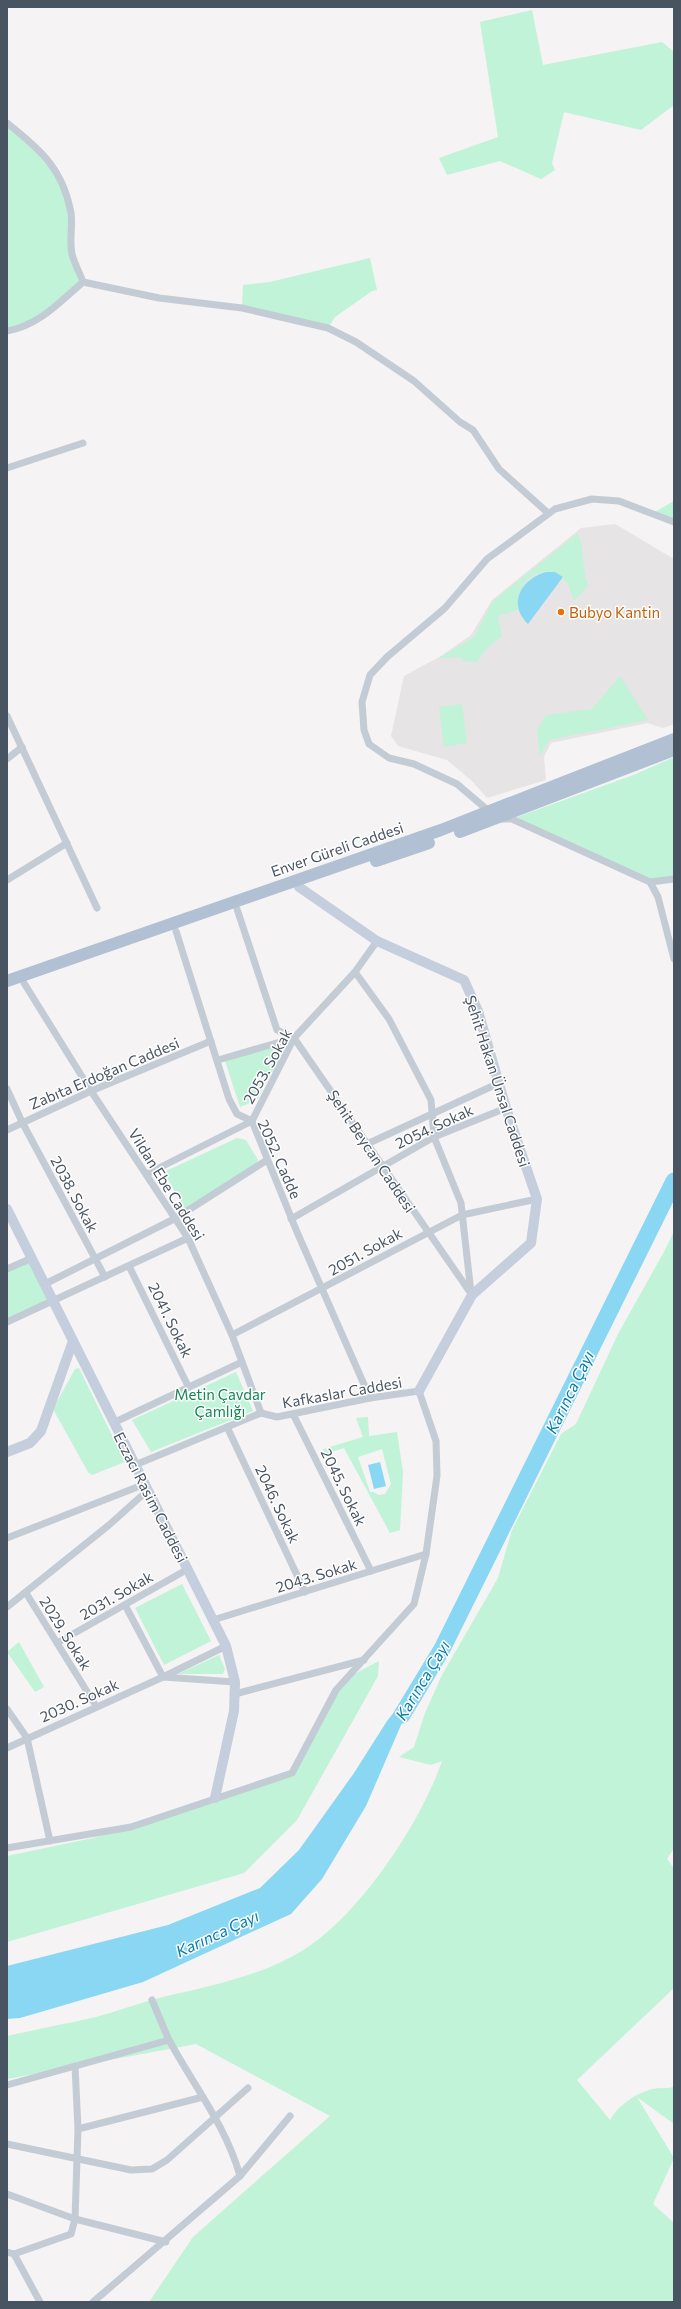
<svg xmlns="http://www.w3.org/2000/svg" width="681" height="2309" font-family="Commissioner,sans-serif">
<style>
.education{fill:#e6e4e5}
.green{fill:#c0f3d7;fill-rule:evenodd}
.water{fill:#8ad7f3}
.lines{fill:none;stroke-linecap:round;stroke-linejoin:round}
.river{stroke:#8ad7f3;stroke-width:17}
.street{stroke:#c3ccd5;stroke-width:7}
.secondary{stroke:#c5cedc;stroke-width:10}
.primary{stroke:#b1c0d3;stroke-width:12}
.food-dot{fill:#e8710a;stroke:#fff;stroke-width:1.5}
.labels{text-anchor:middle;dominant-baseline:central;stroke-width:3;stroke-linejoin:round;paint-order:stroke}
.food-label{font-size:15px;fill:#c56008;stroke:#fff;text-anchor:start}
.street-label{font-size:15px;fill:#495462;stroke:#fff}
.park-label{font-size:15px;fill:#118653;stroke:#fff}
.water-label{font-size:16px;font-style:italic;fill:#047dab;stroke:#fff}
</style>
<rect width="100%" height="100%" fill="#f5f3f3"/>
<path class="education" d="M615 524 674 559V724L663 728 648 723 551 743 544 757 546 780 487 798 472 781 447 760 398 746 391 736 404 676 441 656 471 635 492 600 581 528Z"/>
<g class="green">
<path d="M532 10 543 65 662 42 674 52V105L641 130 564 112 552 163 555 170 541 179 500 161 447 175 439 158 498 137 480 22Z"/>
<path d="M7 123 33 143 65 189 70 235 83 282 38 320 7 331Z"/>
<path d="M370 258 377 290 372 291 335 317 328 328 242 308 243 285 270 282Z"/>
<path d="M674 501V522L653 513Z"/>
<path d="M578 533C585 550 581 568 588 585L574 601 568 584 563 579 564 577C538 562 516 582 518 610L498 616 502 636 487 648 477 662 463 661 461 657 439 658 474 637 493 601Z"/>
<path d="M620 676 648 720 549 740 540 756 537 730 546 715 592 709Z"/>
<path d="M462 704 467 743 444 747 439 707Z"/>
<path d="M674 757V879L650 882 537 830 517 817 636 774Z"/>
<path d="M274 1046 281 1063C268 1074 265 1084 258 1099L240 1107 225 1061Z"/>
<path d="M237 1138 246 1140 258 1160 257 1163 185 1209 164 1172Z"/>
<path d="M674 1231V1848L667 1859 674 1868V1988L577 2080 610 2120C618 2106 633 2095 649 2090 657 2087 666 2089 674 2087V2124L637 2097 674 2158 653 2204 674 2223V2302H149L193 2237 330 2116 196 2044 7 2079V2036C37 2029 66 2024 96 2017 118 2011 140 2003 163 1997 211 1986 266 1975 308 1947 362 1911 421 1822 442 1761L431 1765 399 1757 414 1747 425 1713 442 1675 498 1578 512 1530 561 1434 576 1424 618 1334 665 1250Z"/>
<path d="M32 1258 53 1301 7 1322V1269Z"/>
<path d="M79 1368 125 1462 92 1475 88 1472 53 1409 75 1369Z"/>
<path d="M236 1372 253 1411 151 1452 132 1420Z"/>
<path d="M368 1417 369 1436 397 1432 403 1472 400 1530 390 1533 344 1448 325 1454 323 1449 363 1437 356 1418ZM382 1449 391 1484 385 1494 379 1495 373 1492H370L358 1457Z"/>
<path d="M182 1584 211 1641 164 1665 135 1608Z"/>
<path d="M19 1642 44 1687 35 1692 7 1652Z"/>
<path d="M219 1655 225 1669 223 1674H178Z"/>
<path d="M379 1661 378 1676 297 1820 244 1873 7 1942V1856L93 1838 216 1800 295 1772 341 1681Z"/>
</g>
<g class="water">
<path d="M546 572H555L563 577 528 624C507 604 521 579 546 572Z"/>
<path d="M380 1462 386 1486 374 1489 368 1465Z"/>
<path d="M414 1695 366 1806 322 1879 291 1914 143 1982 20 2018 7 2019V1966L168 1925 260 1888 299 1850 354 1773 387 1721 398 1707Z"/>
</g>
<g class="lines">
<path class="river" d="M402 1715 442 1649 674 1181"/>
<g class="street">
<path d="M7 123C41 150 63 169 71 213 73 226 69 240 72 254 74 263 80 273 83 282L159 298 242 308 328 328 356 342 414 381 460 422 473 430 499 469 548 513"/>
<path d="M7 331C38 326 60 302 83 282"/>
<path d="M7 468 83 443"/>
<path d="M7 716 97 908"/>
<path d="M7 759 22 747"/>
<path d="M491 813 457 784 414 764 389 758 369 744 364 730 362 702 370 675 387 657 445 608 487 559 555 509 592 499 619 501 674 522"/>
<path d="M501 819H512L650 882 674 879"/>
<path d="M7 880 67 843"/>
<path d="M650 882 658 897 674 959"/>
<path d="M237 909 277 1030 294 1038 472 1295"/>
<path d="M176 931 229 1099 237 1114 252 1121 297 1232 370 1398"/>
<path d="M355 972 389 1019 431 1100 434 1137 461 1203 471 1293"/>
<path d="M24 983 91 1091 188 1238 232 1335 261 1413"/>
<path d="M218 1060 294 1038"/>
<path d="M7 1089 22 1122 105 1277"/>
<path d="M7 1130 91 1091 211 1041"/>
<path d="M367 1144 499 1083"/>
<path d="M147 1174 252 1121 294 1038 355 972 377 941"/>
<path d="M291 1219 434 1137 506 1108"/>
<path d="M129 1266 188 1386"/>
<path d="M7 1269 32 1258"/>
<path d="M45 1284 176 1218 267 1160"/>
<path d="M7 1322 188 1238"/>
<path d="M232 1335 462 1215 537 1199"/>
<path d="M293 1414 371 1571"/>
<path d="M113 1423 242 1362"/>
<path d="M227 1427 305 1592"/>
<path d="M7 1538 145 1484"/>
<path d="M26 1593 96 1706"/>
<path d="M125 1605 163 1677 235 1682"/>
<path d="M7 1607 109 1525 148 1490"/>
<path d="M213 1620 426 1554"/>
<path d="M57 1643 188 1569"/>
<path d="M235 1694 364 1660"/>
<path d="M7 1709 27 1738 50 1841"/>
<path d="M7 1748 163 1677 226 1646"/>
<path d="M7 1848 131 1827 292 1773 336 1690 414 1604 426 1554 437 1476 436 1441 419 1391 370 1398 277 1417 261 1413 135 1465"/>
<path d="M7 2085 169 2040"/>
<path d="M78 2129 203 2097"/>
<path d="M7 2144 131 2170 152 2169 167 2160 248 2088"/>
<path d="M240 2176 290 2116"/>
<path d="M7 2194 75 2219 166 2242"/>
<path d="M7 2252 14 2254 71 2234 75 2219 78 2129 75 2066"/>
<path d="M14 2254 40 2302"/>
<path d="M93 2302 240 2176C226 2126 194 2086 169 2040 163 2027 158 2014 152 2000"/>
</g>
<g class="secondary">
<path d="M299 887 377 941 464 980 478 1011 506 1108 537 1199 531 1243 472 1295 419 1391"/>
<path d="M7 1209 226 1646 235 1682 234 1711 215 1798"/>
<path d="M7 1452 30 1443 41 1431 73 1341"/>
</g>
<g class="primary">
<path d="M460 832 674 750"/>
<path d="M376 861 429 843"/>
<path d="M7 981 441 830 674 739"/>
</g>
</g>
<circle class="food-dot" cx="561" cy="612" r="4"/>
<g class="labels">
<g class="food-label">
<text x="569" y="612">Bubyo Kantin</text>
</g>
<g class="street-label">
<text transform="translate(337 849) rotate(-19)">Enver Güreli Caddesi</text>
<text transform="translate(267 1066) rotate(-61)">2053. Sokak</text>
<text transform="translate(104 1073) rotate(-23)">Zabıta Erdoğan Caddesi</text>
<text transform="translate(498 1081) rotate(72)">Şehit Hakan Ünsal Caddesi</text>
<text transform="translate(434 1126) rotate(-25)">2054. Sokak</text>
<text transform="translate(372 1151) rotate(56)">Şehit Beycan Caddesi</text>
<text transform="translate(280 1159) rotate(66)">2052. Cadde</text>
<text transform="translate(167 1184) rotate(58)">Vildan Ebe Caddesi</text>
<text transform="translate(75 1194) rotate(62)">2038. Sokak</text>
<text transform="translate(365 1251) rotate(-29)">2051. Sokak</text>
<text transform="translate(171 1320) rotate(64)">2041. Sokak</text>
<text transform="translate(342 1392) rotate(-10)">Kafkaslar Caddesi</text>
<text transform="translate(344 1487) rotate(64)">2045. Sokak</text>
<text transform="translate(151 1497) rotate(63)">Eczacı Rasim Caddesi</text>
<text transform="translate(278 1504) rotate(65)">2046. Sokak</text>
<text transform="translate(316 1575) rotate(-17)">2043. Sokak</text>
<text transform="translate(116 1595) rotate(-30)">2031. Sokak</text>
<text transform="translate(66 1633) rotate(58)">2029. Sokak</text>
<text transform="translate(79 1700) rotate(-24)">2030. Sokak</text>
</g>
<g class="park-label">
<text x="220" y="1394">Metin Çavdar<tspan x="220" dy="17">Çamlığı</tspan></text>
</g>
<g class="water-label">
<text transform="translate(569 1392) rotate(-64)">Karınca Çayı</text>
<text transform="translate(422 1680) rotate(-59)">Karınca Çayı</text>
<text transform="translate(217 1933) rotate(-25)">Karınca Çayı</text>
</g>
</g>
<rect width="681" height="2309" fill="none" stroke="#495462" stroke-width="16"/>
</svg>
